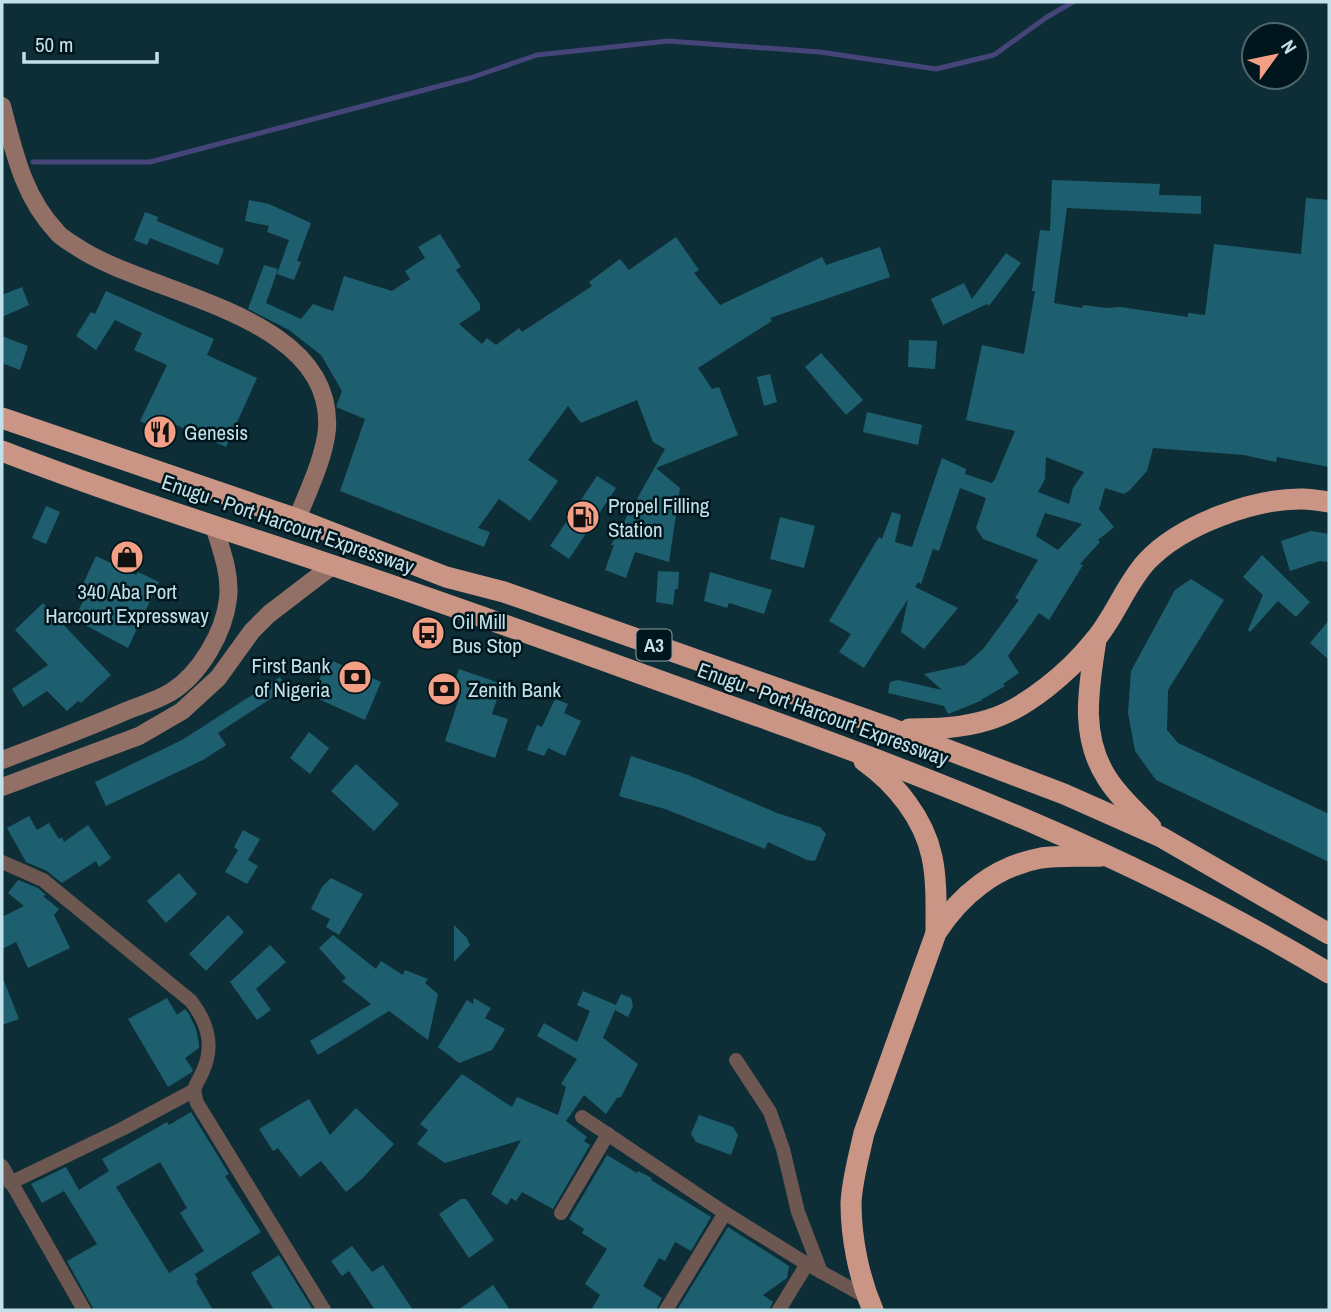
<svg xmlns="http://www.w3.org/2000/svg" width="1331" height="1312" font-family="'Archivo Narrow',sans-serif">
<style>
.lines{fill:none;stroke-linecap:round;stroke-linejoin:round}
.stream{stroke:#454579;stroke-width:5}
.building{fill:#1e5f6f;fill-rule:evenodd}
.street{stroke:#6d5751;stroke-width:14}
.secondary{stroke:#937066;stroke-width:18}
.highway{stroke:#ca9585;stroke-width:21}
.labels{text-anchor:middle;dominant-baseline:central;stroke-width:5;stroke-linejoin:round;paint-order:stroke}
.shield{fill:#00161c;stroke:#88a3ac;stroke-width:2}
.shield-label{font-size:19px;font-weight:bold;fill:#c2e0e9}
.poi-label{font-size:21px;fill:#c2e0e9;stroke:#00161c;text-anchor:start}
.street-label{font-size:21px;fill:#c2e0e9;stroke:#00161c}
</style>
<rect width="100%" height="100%" fill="#0d2e37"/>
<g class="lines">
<path class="stream" d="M33 162H150L470 78 537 55 668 41 820 52 936 69 994 55 1047 17 1073 2"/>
</g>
<g class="building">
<path d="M1052 180 1160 184 1159 195 1201 196V214L1067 208 1054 303 1082 308 1083 305 1106 308 1121 307 1188 317V313L1205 315 1214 244 1301 254 1306 198 1329 200V467L1277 457 1276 462 1244 455 1153 448 1147 471 1130 490 1124 494 1105 488 1099 509 1114 527 1098 540 1100 542 1080 564 1083 565 1049 620 1039 613 1008 656 1019 673 1003 684 1005 686 981 700H983L948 714 944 706 888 693 890 682 898 680 942 690 924 674 965 665 984 648 1019 600 1015 598 1038 560 983 539 976 528 986 498 960 488 939 551 933 549 921 584 918 582 915 587 958 608 924 649 901 632 908 599 864 668 839 652 851 634 829 621 879 537 882 539 892 512 901 515 895 542 912 547 942 458 966 469 965 474 992 483 995 479 1015 431 966 420 982 345 1024 354 1035 291H1032L1040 230 1050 231ZM1046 457 1084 472 1073 488 1069 504 1038 492 1045 479ZM1045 513 1082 524 1058 550 1036 536Z"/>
<path d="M249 200 269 204 311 223 297 261 301 262 294 280 277 274 289 240 267 232 269 226 245 221Z"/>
<path d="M145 212 158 217 157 221 224 249 218 265 150 238 147 245 134 240Z"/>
<path d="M440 234 461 267 456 270 480 304V310L459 324 482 344 487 338 496 345 519 328 522 332 592 286 589 282 620 259 629 270 676 237 699 270 694 273 720 305 822 257 826 265 880 247 890 277 770 318 772 321 698 368 712 389 719 387 738 435 656 468 680 488 669 562 635 552 626 578 605 570 614 545H611L665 449 653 442 637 400 581 423 568 406 528 460 558 481 530 521 499 499 478 528 490 532 484 547 340 491 365 419 336 407 342 391 321 355 289 330 248 309 264 265 278 269 266 303 301 319 313 304 333 311 344 276 392 291 410 279 405 271 425 258 418 247Z"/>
<path d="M1006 253 1021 263 989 306 987 304 943 325 931 299 964 283 972 299Z"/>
<path d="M22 287 29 305 2 317V295Z"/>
<path d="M106 291 214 339 207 355 257 378 226 447 176 425 170 436 140 421 167 365 134 350 142 333 115 320 96 350 76 336 91 312 95 314Z"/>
<path d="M2 336 28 346 20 370 2 363Z"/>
<path d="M909 340 937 341 935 369 908 367Z"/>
<path d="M821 353 863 400 846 415 805 367Z"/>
<path d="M770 374 777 402 764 406 757 377Z"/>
<path d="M867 412 922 425 918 445 863 432Z"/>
<path d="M597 476 616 488 569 559 550 546Z"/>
<path d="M46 506 60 512 46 544 32 538Z"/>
<path d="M780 517 815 526 804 568 770 559Z"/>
<path d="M1311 531 1329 534V562L1320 561 1290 571 1281 541Z"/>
<path d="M1262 555 1310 602 1296 617 1278 601 1250 632 1248 630 1263 595 1243 577Z"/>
<path d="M96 556 136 575 138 572 159 582 128 648 74 619 86 596 79 593Z"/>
<path d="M658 571 679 572 678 589H675L673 605 656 602Z"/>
<path d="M710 572 772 590 764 614 729 603 727 608 704 601Z"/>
<path d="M1191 579 1224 600 1168 690 1167 730 1178 743 1329 814V862L1156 780 1135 751 1128 713 1131 671 1175 590Z"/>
<path d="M43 603 111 675 81 703 78 701 67 711 47 691 23 707 12 689 48 665 15 630Z"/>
<path d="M1329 620V660L1310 643Z"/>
<path d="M328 659 381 682 365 720 312 696Z"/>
<path d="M459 669 502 684 492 714 508 719 495 758 445 741 461 692 452 689Z"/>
<path d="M280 677 287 688 218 733 226 745 203 760 106 806 95 782 182 740Z"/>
<path d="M555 699 568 704 564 713 581 721 565 756 548 748 544 756 527 750 537 725 542 727Z"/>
<path d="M309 732 329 748 310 774 290 758Z"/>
<path d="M631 756 688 775 777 813 820 827 826 834 815 861 807 860 768 842 765 849 665 809 619 796Z"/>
<path d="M356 764 399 804 374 831 331 791Z"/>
<path d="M29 816 37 830 49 823 59 839 62 837 64 842 88 825 111 858 99 867 96 861 62 883 47 871 26 862 7 828Z"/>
<path d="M243 830 260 839 248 860 258 866 247 884 225 872 238 850 234 847Z"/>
<path d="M179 873 197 894 166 923 147 901Z"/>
<path d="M331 878 363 894 339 935 326 927 330 919 311 909 322 887Z"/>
<path d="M18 880 38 888 46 895 43 896 59 909 54 915 70 948 28 968 16 942 2 949V917L24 906 8 893Z"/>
<path d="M228 915 244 932 206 971 189 954Z"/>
<path d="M454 925 467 938 470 945 454 962Z"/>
<path d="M333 935 376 969 381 961 403 975 405 970 428 979 425 983 438 994 428 1040 389 1011 318 1055 310 1041 371 1004 342 981 346 978 319 948Z"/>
<path d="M270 945 286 962 256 989 271 1010 257 1020 230 982Z"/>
<path d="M2 976 19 1019 2 1025Z"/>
<path d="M583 991 616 1005 621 994 631 998 633 1006 628 1017 615 1010 603 1038 638 1064 621 1097 617 1098 606 1114 584 1095 566 1121 587 1137 584 1141 590 1145 553 1209 522 1192 516 1201 511 1198 507 1205 491 1194 521 1140 445 1163 417 1144 428 1130 420 1124 462 1074 512 1107 517 1097 558 1115 566 1087 561 1084 577 1059 537 1036 544 1023 577 1042 590 1011 577 1005Z"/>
<path d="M167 998 177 1015 185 1009 189 1014 196 1029 199 1044V1048L185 1058 193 1070 192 1072 168 1087 128 1019Z"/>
<path d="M474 998 491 1008 485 1018 505 1029 492 1050 459 1063 438 1047 467 1000 473 1004Z"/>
<path d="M309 1099 330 1135 356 1108 394 1144 362 1179 346 1192 321 1161 300 1177 278 1148 273 1151 259 1129Z"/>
<path d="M191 1112 229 1174 225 1176 261 1232 195 1274 198 1280 196 1281 213 1310H94L67 1261 97 1244 64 1191 42 1203 31 1184 66 1167 79 1190 109 1171 102 1159 167 1122 169 1125ZM160 1162 187 1208 180 1213 204 1251 169 1273 116 1187Z"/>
<path d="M699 1115 733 1127 738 1135 731 1155 696 1142 691 1134Z"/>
<path d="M607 1155 637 1173 638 1171 652 1178 651 1180 711 1217 691 1251 675 1242 665 1261 659 1258 643 1286 662 1298 656 1310H591L600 1295 585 1284 607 1249 582 1233 584 1229 569 1219Z"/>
<path d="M461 1199H466L494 1240 469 1258 439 1214Z"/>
<path d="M728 1227 789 1266 787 1278 763 1295 773 1302 769 1310H677Z"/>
<path d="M352 1246 372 1272 383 1265 413 1310H375L349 1271 342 1276 331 1261Z"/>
<path d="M279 1255 313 1310H274L251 1273Z"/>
<path d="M493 1285 510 1310H458Z"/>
</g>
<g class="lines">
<g class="street">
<path d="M2 862 43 880 191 1001C208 1023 215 1046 202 1073 195 1088 192 1086 197 1103L324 1310"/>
<path d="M736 1060 770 1112 783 1149 798 1212 821 1272"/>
<path d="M582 1117 725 1213 807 1264 868 1298"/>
<path d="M2 1166 84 1310"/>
<path d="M10 1183 122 1129 193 1091"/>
<path d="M561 1213 608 1134"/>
<path d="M666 1310 725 1213"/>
<path d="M779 1310 807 1264"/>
</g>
<g class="secondary">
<path d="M2 106C14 151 23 196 56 231 61 238 70 242 77 247 150 296 334 313 327 429 324 459 308 491 297 519"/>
<path d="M2 760C44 744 85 729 126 711 141 705 158 700 171 692 200 674 224 633 228 599 231 574 221 549 214 526"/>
<path d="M2 787 139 736 182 711 218 678 252 631 269 614 333 565"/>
</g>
<g class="highway">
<path d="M2 418 297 519 446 577 504 592 893 729 1064 794 1161 837 1329 934"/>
<path d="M2 451C118 496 237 533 355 573 484 616 612 664 741 710 944 782 1144 861 1329 973"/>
<path d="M1096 640C1089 687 1079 735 1107 778 1118 796 1136 812 1151 827"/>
<path d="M909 729C936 729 962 728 988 720 1026 709 1070 671 1094 641 1115 617 1125 585 1147 561 1181 525 1254 498 1303 499 1311 499 1321 501 1329 502"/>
<path d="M864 761C895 783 924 818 932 857 937 881 936 907 936 932"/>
<path d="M873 1310C859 1278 851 1238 851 1203 852 1180 859 1156 864 1133L936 933C960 895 996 866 1041 858 1061 855 1082 857 1102 856"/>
</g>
</g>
<defs>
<symbol id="restaurant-disc" viewBox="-11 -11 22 22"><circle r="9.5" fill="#f39f85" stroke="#00161c"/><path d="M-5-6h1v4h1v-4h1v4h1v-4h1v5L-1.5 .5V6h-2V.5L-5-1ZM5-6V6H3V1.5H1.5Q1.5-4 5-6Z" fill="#111"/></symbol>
<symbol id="fuel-disc" viewBox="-11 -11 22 22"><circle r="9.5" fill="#f39f85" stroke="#00161c"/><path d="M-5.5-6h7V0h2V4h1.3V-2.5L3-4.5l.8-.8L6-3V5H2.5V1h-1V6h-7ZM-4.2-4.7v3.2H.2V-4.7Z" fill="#111"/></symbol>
<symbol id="shop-disc" viewBox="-11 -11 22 22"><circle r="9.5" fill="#f39f85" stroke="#00161c"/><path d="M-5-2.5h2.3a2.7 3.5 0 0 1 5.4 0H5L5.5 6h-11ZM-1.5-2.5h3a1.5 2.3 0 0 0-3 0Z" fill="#111"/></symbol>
<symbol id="bus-disc" viewBox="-11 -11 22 22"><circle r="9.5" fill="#f39f85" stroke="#00161c"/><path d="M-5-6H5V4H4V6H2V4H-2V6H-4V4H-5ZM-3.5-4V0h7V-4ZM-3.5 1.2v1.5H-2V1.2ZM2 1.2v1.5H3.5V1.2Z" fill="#111"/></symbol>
<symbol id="bank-disc" viewBox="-11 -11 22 22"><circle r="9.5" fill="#f39f85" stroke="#00161c"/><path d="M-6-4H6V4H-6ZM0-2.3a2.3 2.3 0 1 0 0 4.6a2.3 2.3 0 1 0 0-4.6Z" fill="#111"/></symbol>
</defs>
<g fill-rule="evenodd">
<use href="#restaurant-disc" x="141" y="413" width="38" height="38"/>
<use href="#fuel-disc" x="564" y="498" width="38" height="38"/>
<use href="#shop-disc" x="108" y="538" width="38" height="38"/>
<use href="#bus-disc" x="409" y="614" width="38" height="38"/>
<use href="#bank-disc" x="336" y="658" width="38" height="38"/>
<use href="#bank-disc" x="425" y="670" width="38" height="38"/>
</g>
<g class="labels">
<rect class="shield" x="636.5" y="629.5" width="35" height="31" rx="5"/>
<g class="shield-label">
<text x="654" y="645">A3</text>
</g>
<g class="poi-label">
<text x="184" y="432">Genesis</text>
<text x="608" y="505">Propel Filling<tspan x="608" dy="24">Station</tspan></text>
<text x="127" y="591" text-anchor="middle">340 Aba Port<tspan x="127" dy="24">Harcourt Expressway</tspan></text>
<text x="452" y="621">Oil Mill<tspan x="452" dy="24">Bus Stop</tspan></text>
<text x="330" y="665" text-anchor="end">First Bank<tspan x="330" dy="24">of Nigeria</tspan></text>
<text x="468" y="689">Zenith Bank</text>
</g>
<g class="street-label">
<text transform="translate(288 524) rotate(19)">Enugu - Port Harcourt Expressway</text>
<text transform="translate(823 714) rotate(20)">Enugu - Port Harcourt Expressway</text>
</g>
</g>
<rect width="1331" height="1312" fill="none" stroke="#c2e0e9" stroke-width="7"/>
<g transform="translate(1275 56) rotate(57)"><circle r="33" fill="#00161c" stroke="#4e676e" stroke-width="2"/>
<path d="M0-5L12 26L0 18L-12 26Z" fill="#f39f85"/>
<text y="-10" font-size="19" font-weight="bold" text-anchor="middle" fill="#c2e0e9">N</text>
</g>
<path d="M24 52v10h133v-10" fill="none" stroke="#c2e0e9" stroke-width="3.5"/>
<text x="35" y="52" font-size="21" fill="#c2e0e9" stroke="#00161c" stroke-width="5" paint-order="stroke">50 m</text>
</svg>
